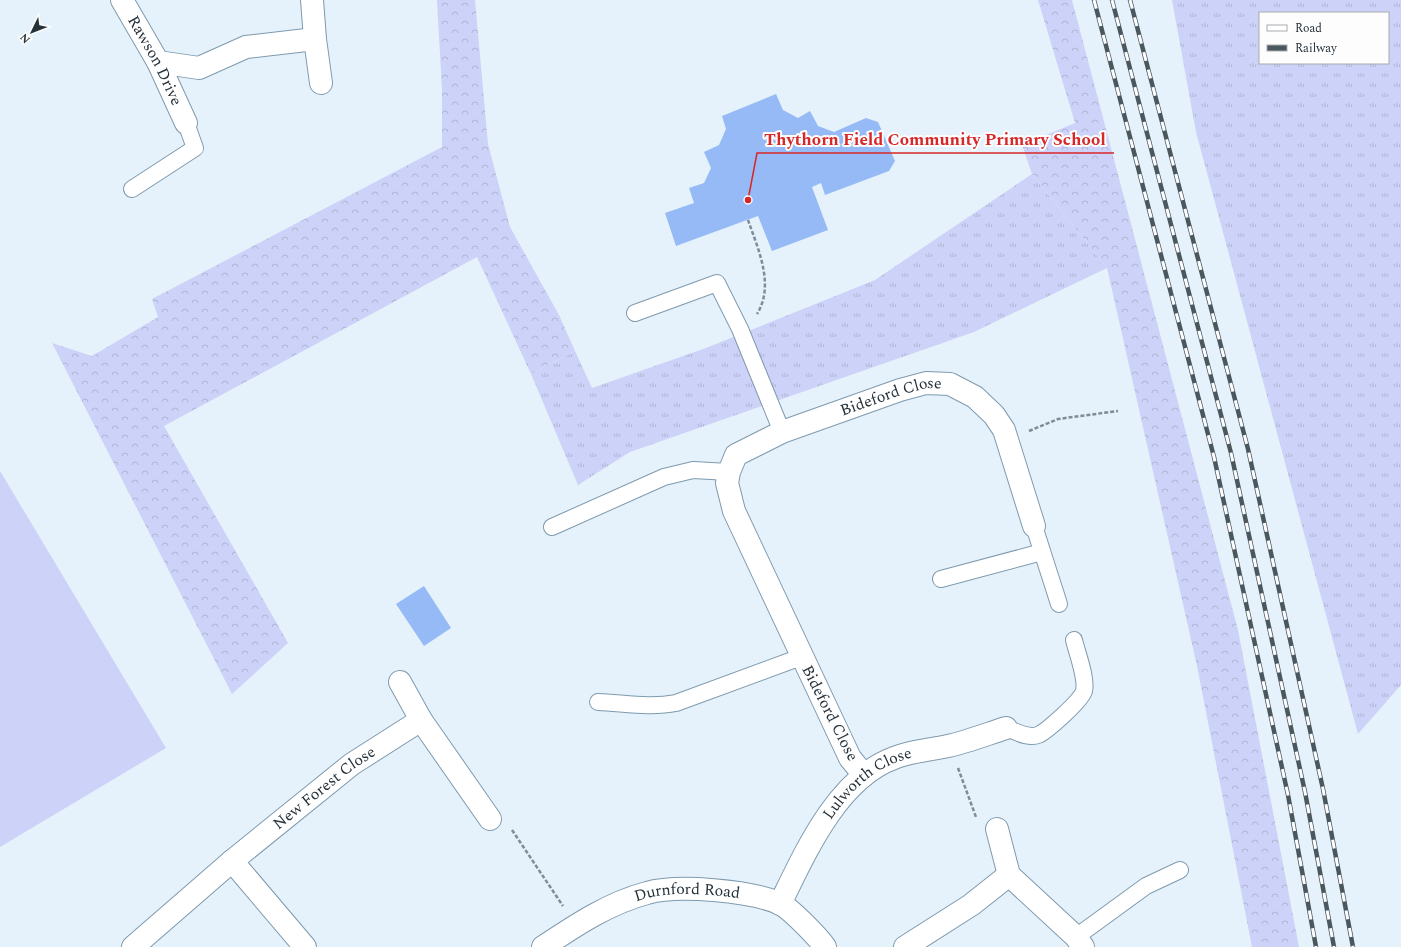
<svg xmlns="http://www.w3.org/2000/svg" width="1401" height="947" font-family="Spectral,serif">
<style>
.grass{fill:url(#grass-tufts);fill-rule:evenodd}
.forest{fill:url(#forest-crowns)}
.pitch{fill:#cdd2f8}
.building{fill:#95baf5}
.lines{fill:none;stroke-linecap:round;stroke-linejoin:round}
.service-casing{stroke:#7e9aae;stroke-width:18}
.minor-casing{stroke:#7e9aae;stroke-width:24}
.path{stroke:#808c95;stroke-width:2.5;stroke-dasharray:4 2;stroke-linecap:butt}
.service{stroke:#fff;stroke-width:16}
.minor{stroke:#fff;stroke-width:22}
.rail-casing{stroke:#4b575f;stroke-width:4.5}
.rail{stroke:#fdfdfd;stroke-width:3;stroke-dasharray:9;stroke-linecap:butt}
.labels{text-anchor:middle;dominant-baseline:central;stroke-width:4;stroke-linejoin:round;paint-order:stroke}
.street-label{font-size:16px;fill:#253139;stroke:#fdfdfd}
.leader{fill:none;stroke:#d62828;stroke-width:1.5}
.callout-dot{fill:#d62828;stroke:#fdfdfd;stroke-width:1.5}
.callout-label{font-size:17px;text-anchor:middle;font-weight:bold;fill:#d62828;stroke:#fdfdfd;stroke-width:4;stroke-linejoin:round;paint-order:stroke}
</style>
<defs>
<pattern id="grass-tufts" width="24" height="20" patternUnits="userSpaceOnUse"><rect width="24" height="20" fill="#cdd2f8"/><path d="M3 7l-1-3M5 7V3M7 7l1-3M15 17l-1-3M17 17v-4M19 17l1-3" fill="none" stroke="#b0b5d5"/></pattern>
<pattern id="forest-crowns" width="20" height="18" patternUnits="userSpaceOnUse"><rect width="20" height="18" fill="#cdd2f8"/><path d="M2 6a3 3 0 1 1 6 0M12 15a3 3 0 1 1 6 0" fill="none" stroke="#b0b5d5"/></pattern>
</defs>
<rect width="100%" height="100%" fill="#e6f2fb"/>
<g class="grass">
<path d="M1172 0H1401V685L1358 734 1196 132ZM1260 13H1388V63H1260Z"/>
<path d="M1032 174 1107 268 974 332 630 452 578 485 531 374 575 351 592 388 706 348 875 280Z"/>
</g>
<g class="forest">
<path d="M437 0H475L488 144 510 227 559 315 575 351 531 374 477 257 164 426 288 643 232 694 52 343 92 356 158 317 152 299 442 147V90Z"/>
<path d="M1038 0H1072L1238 630 1299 947H1252L1197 666 1107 268 1032 174 1022 145 1075 123Z"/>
</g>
<path class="pitch" d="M0 471 166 748 0 847Z"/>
<g class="building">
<path d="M776 94 783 110 798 118 810 111 818 126 834 132 866 118 878 122 895 161 889 171 825 195 821 183 812 187 828 230 772 251 758 216 676 246 665 213 694 203 689 188 704 183 711 168 704 152 719 145 726 129 722 116Z"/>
<path d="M424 586 451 628 424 646 396 604Z"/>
</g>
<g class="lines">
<defs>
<g id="service">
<path d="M132 189 195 148 186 123"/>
<path d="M635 313 717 283 740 329 782 432"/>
<path d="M1034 526 1059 604"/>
<path d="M552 527 664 477 693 470 729 472"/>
<path d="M941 579 1042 552"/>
<path d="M598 702C624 703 650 708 676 703L801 657"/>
<path d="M1006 728C1015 731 1028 739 1038 735 1046 732 1083 699 1084 691 1087 678 1077 653 1074 640"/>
<path d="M1076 937 1146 886 1180 870"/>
</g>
<g id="minor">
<path id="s1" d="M122 0 158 62 186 123"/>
<path d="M312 0 315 39 321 83"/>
<path d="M158 62 199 68 246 47 315 39"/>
<path d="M400 682 421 720 490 819"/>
<path id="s2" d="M864 775 850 758 734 511 727 483 729 472 736 455 782 432 900 390 926 383 950 384 975 397 994 415 1004 430 1034 526"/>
<path d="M997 829 1009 875 1076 937 1083 947"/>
<path d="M232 861 305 947"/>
<path id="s3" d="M780 904C805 853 837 779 894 758 910 751 930 750 948 746 967 742 987 734 1006 728"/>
<path id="s4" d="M133 947 232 861 352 764 421 720"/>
<path id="s5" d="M543 947C576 925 609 903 647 893 678 884 750 891 779 903 790 908 818 937 825 947"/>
<path d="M905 947 971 905 1009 875"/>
</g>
</defs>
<use href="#service" class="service-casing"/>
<use href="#minor" class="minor-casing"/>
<g class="path">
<path d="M748 220C758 249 775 285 757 314"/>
<path d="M1029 431 1058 419 1118 411"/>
<path d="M958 768 976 817"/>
<path d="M512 830 563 906"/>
</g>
<use href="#service" class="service"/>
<use href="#minor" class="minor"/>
<defs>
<g id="rail">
<path d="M1094 0 1214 457 1288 795 1316 947"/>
<path d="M1112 0 1231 453 1305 792 1334 947"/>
<path d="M1130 0 1248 449 1323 789 1353 947"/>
</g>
</defs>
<use href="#rail" class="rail-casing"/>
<use href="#rail" class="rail"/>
</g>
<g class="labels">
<g class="street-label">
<text stroke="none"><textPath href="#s1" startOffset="69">Rawson Drive</textPath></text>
<text stroke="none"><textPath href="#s2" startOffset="520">Bideford Close</textPath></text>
<text transform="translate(830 713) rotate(63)">Bideford Close</text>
<text stroke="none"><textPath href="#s4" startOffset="249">New Forest Close</textPath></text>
<text stroke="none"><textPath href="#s3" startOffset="153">Lulworth Close</textPath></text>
<text stroke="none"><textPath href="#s5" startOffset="158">Durnford Road</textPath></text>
</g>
</g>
<path class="leader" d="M748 200L757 153H1114"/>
<circle class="callout-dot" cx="748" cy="200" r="4"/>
<g class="callout-label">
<text x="935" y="145">Thythorn Field Community Primary School</text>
</g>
<rect x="1259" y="12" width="130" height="52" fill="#fdfdfd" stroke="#a7abaf"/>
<rect x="1267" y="25" width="20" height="6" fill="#ffffff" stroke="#a7abaf"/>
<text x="1295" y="32" font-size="12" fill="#253139">Road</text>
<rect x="1267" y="45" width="20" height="6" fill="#4b575f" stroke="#a7abaf"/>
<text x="1295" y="52" font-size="12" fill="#253139">Railway</text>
<g transform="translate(32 32) rotate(227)" stroke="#fdfdfd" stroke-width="3" paint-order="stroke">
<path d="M0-3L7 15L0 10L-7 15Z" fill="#253139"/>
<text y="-6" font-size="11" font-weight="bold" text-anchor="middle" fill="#253139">N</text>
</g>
</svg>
